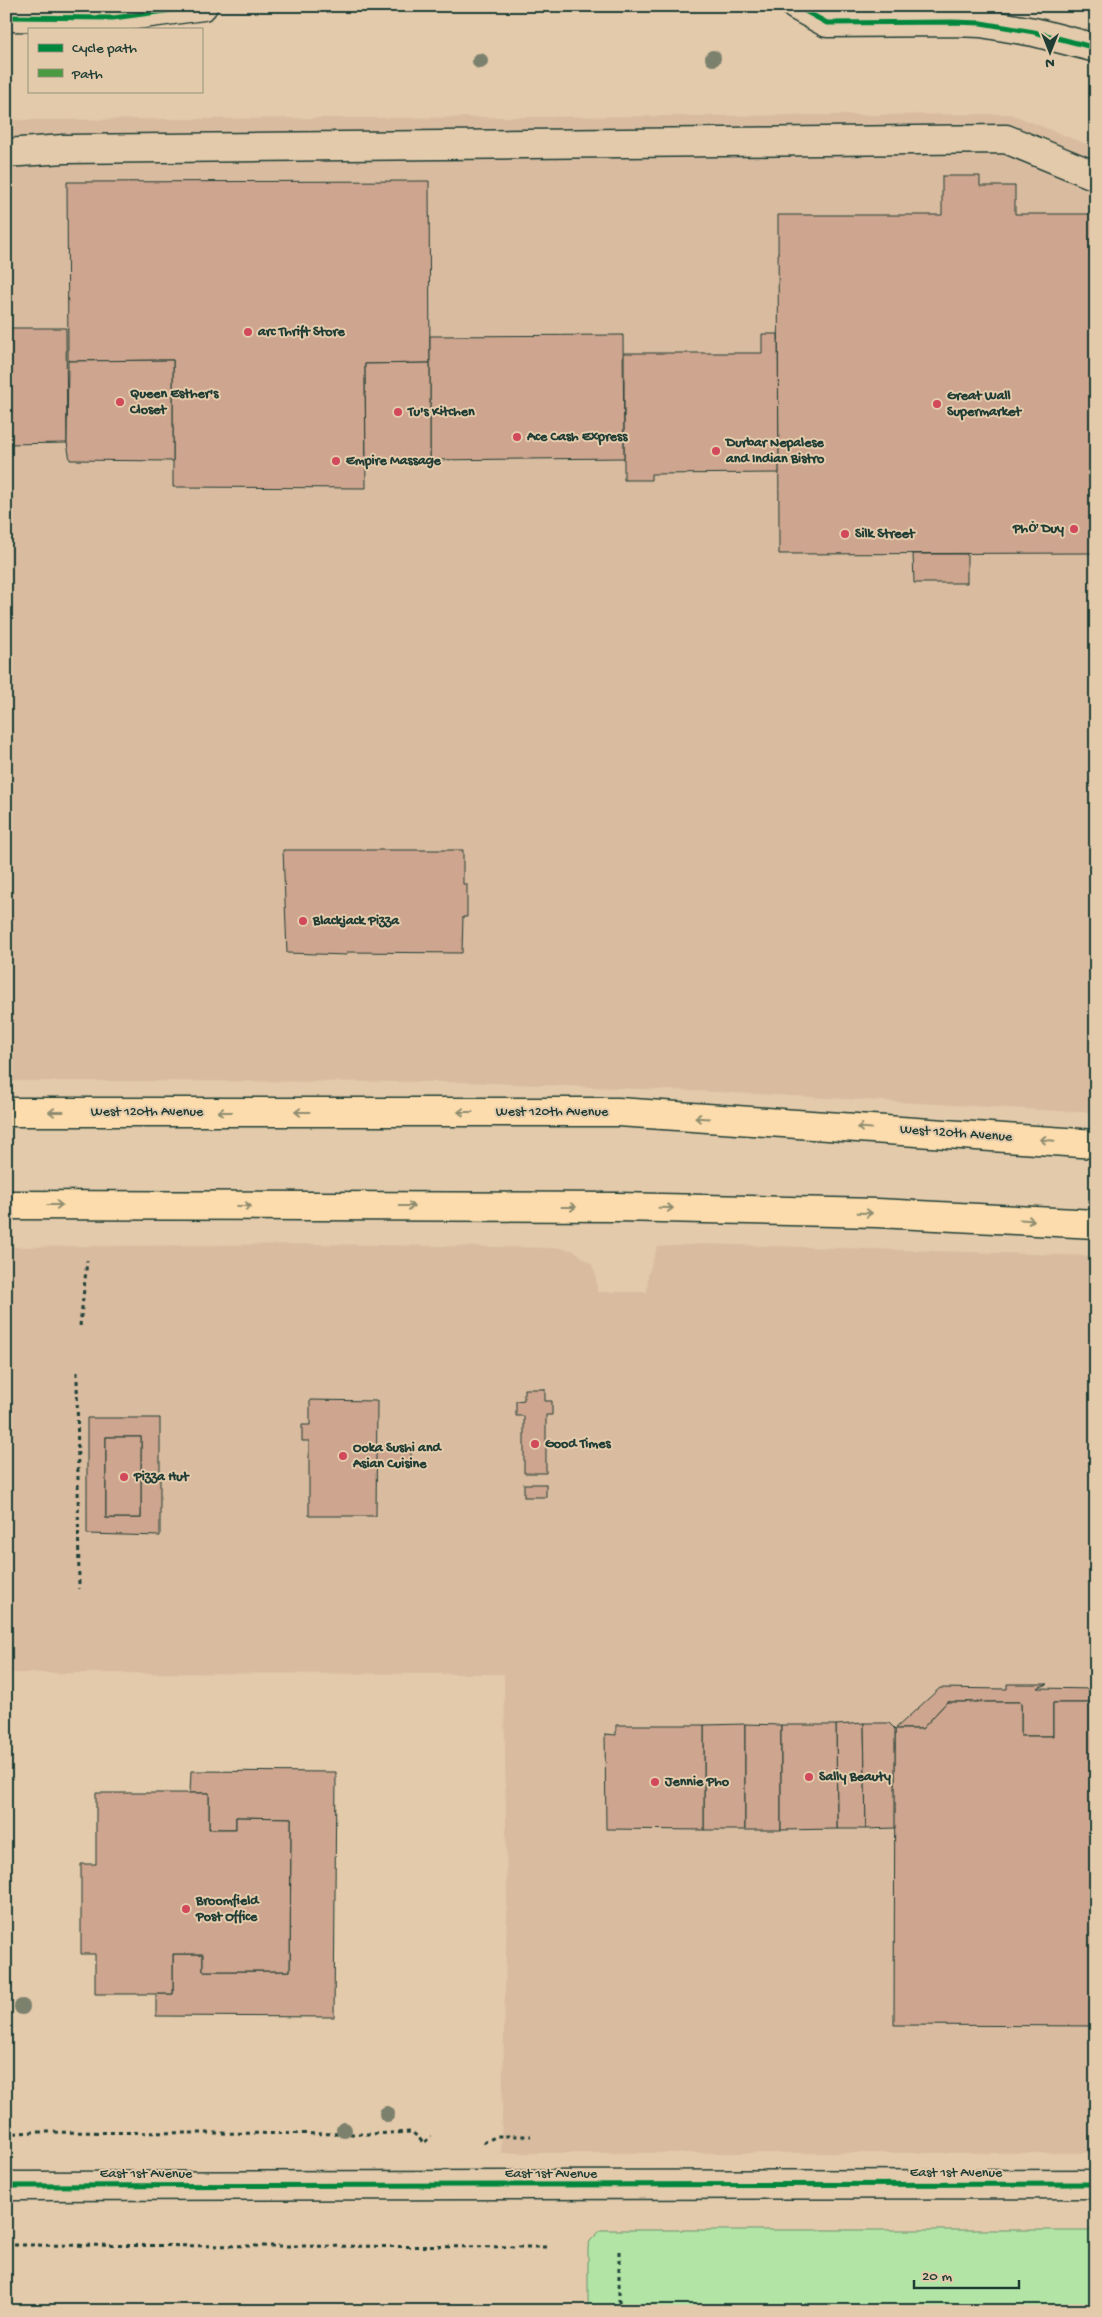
<svg xmlns="http://www.w3.org/2000/svg" width="1102" height="2317" font-family="'Gochi Hand',sans-serif">
<style>
.built{fill:#d9bca0}
.green{fill:#b2e4a5;stroke:#68906c}
.building{fill:#cea58e;stroke:#1f3d34;fill-rule:evenodd}
.lines{fill:none;stroke-linecap:round;stroke-linejoin:round}
.minor-casing{stroke:#1f3d34;stroke-width:31}
.major-casing{stroke:#1f3d34;stroke-width:31}
.path{stroke:#1f3d34;stroke-width:3;stroke-dasharray:4 4;stroke-linecap:butt}
.minor{stroke:#e3caab;stroke-width:28}
.major{stroke:#fcdcac;stroke-width:28}
.quiet{stroke:#4a9a42;stroke-width:4;stroke-dasharray:8 4;stroke-linecap:butt}
.cycleway-casing{stroke:#e3caab;stroke-width:8}
.cycleway{stroke:#00873e;stroke-width:5}
.tree{fill:#7b816d}
.oneway{stroke:#8e8c70}
.poi-dot{fill:#d1495b;stroke:#e3caab;stroke-width:2}
.labels{text-anchor:middle;dominant-baseline:central;stroke-width:4;stroke-linejoin:round;paint-order:stroke}
.poi-label{font-size:14px;font-weight:bold;fill:#1f3d34;stroke:#e3caab;text-anchor:start}
.street-label{font-size:14px;fill:#1f3d34;stroke:#e3caab}
</style>
<rect width="100%" height="100%" fill="#e3caab"/>
<filter id="ink" filterUnits="userSpaceOnUse"><feTurbulence type="fractalNoise" baseFrequency=".02" numOctaves="2"/><feDisplacementMap in="SourceGraphic" scale="10" xChannelSelector="R" yChannelSelector="G"/><feConvolveMatrix kernelMatrix="1 2 1 2 8 2 1 2 1" color-interpolation-filters="sRGB"/></filter>
<g filter="url(#ink)">
<g class="built">
<path d="M1011 114 1096 148V1113L718 1092 465 1082 6 1081V120Z"/>
<path d="M316 1244 560 1248 575 1251 592 1265 596 1275 597 1292H647L648 1275 657 1247 704 1244 1096 1256V2153H501L507 1911 504 1674 6 1673V1247Z"/>
</g>
<path class="green" d="M601 2230H1096V2311H588V2248L590 2241Z"/>
<g class="building">
<path d="M942 176H980V186H1015V214H1096V553L779 554 778 215H942Z"/>
<path d="M429 181 430 363 365 364 366 488 173 487V360L68 361 67 182Z"/>
<path d="M6 328H66L67 443 6 444Z"/>
<path d="M762 334H778L779 473 651 474V480H624V353H762Z"/>
<path d="M623 335 624 458 430 460V336Z"/>
<path d="M173 360V461L70 460 67 443 68 361Z"/>
<path d="M430 363V460L366 461 365 364Z"/>
<path d="M913 554H967V583H914Z"/>
<path d="M283 850H463V884H467V917H463L462 953 347 952V955L287 953Z"/>
<path d="M524 1389H545V1401H552V1415H546V1473H524V1416H516V1401L524 1400Z"/>
<path d="M310 1400 377 1401 376 1516H309V1441H302V1425H310Z"/>
<path d="M87 1418H160V1536L87 1534ZM106 1437H141V1518H106Z"/>
<rect x="106" y="1437" width="35" height="81"/>
<rect x="376" y="1446" width="35" height="19"/>
<rect x="524" y="1484" width="22" height="13"/>
<path d="M1007 1684H1048L1037 1688 1096 1689V1703H1053V1736H1021V1702H947L922 1729H895L940 1688 1007 1689Z"/>
<path d="M947 1702H1021V1736H1053V1703H1096V2026L894 2025 895 1729H922Z"/>
<path d="M864 1723 866 1829H837L836 1725Z"/>
<path d="M864 1723H889L895 1729V1828L866 1829Z"/>
<path d="M745 1724V1830H704V1725Z"/>
<path d="M745 1724 781 1725V1830H745Z"/>
<path d="M616 1725H704V1830L606 1829 605 1734 616 1735Z"/>
<path d="M781 1725H836L837 1829 781 1830Z"/>
<path d="M191 1771 336 1772 334 2017 156 2016V1994H173V1954H203V1971H290L291 1818 236 1817V1829H209V1793H190Z"/>
<path d="M96 1793H209V1829H236V1817L291 1818 290 1971H203V1954H173V1994H95V1954H81V1864H96Z"/>
</g>
<g class="lines">
<defs>
<g id="minor">
<path d="M796 6 827 23 952 22 981 23 1034 32 1096 48"/>
<path d="M6 17 113 18 203 6"/>
<path d="M6 153 64 149 1006 139 1096 176"/>
<path d="M6 2186 1096 2184"/>
</g>
<g id="major">
<path d="M6 1112H618L1096 1144"/>
<path d="M6 1205 618 1207 877 1213 1096 1224"/>
</g>
</defs>
<use href="#minor" class="minor-casing"/>
<use href="#major" class="major-casing"/>
<g class="path">
<path d="M80 1326 87 1261"/>
<path d="M77 1372 79 1589"/>
<path d="M6 2134 33 2132 369 2134 412 2132 424 2143 431 2136"/>
<path d="M483 2143 497 2136H531"/>
<path d="M6 2245 546 2247"/>
<path d="M619 2311V2248"/>
</g>
<use href="#minor" class="minor"/>
<use href="#major" class="major"/>
<path class="quiet" d="M6 2308H15"/>
<defs>
<g id="cycleway">
<path d="M796 6 827 23 952 22 981 23 1034 32 1096 48"/>
<path d="M6 17 113 18 203 6"/>
<path d="M6 2186 1096 2184"/>
</g>
</defs>
<use href="#cycleway" class="cycleway-casing"/>
<use href="#cycleway" class="cycleway"/>
</g>
<g class="tree">
<circle cx="713" cy="58" r="8"/>
<circle cx="480" cy="61" r="8"/>
<circle cx="22" cy="2007" r="8"/>
<circle cx="387" cy="2114" r="8"/>
<circle cx="344" cy="2130" r="8"/>
</g>
<defs><path id="oneway-shaft" d="M-6 0H5M1.5-3L5.5 0L1.5 3" fill="none" stroke-width="1.6" stroke-linecap="round" stroke-linejoin="round" transform="scale(1.25)"/></defs>
<g class="oneway">
<use href="#oneway-shaft" transform="translate(56 1112) rotate(-180)"/>
<use href="#oneway-shaft" transform="translate(225 1112) rotate(180)"/>
<use href="#oneway-shaft" transform="translate(302 1112) rotate(180)"/>
<use href="#oneway-shaft" transform="translate(465 1112) rotate(180)"/>
<use href="#oneway-shaft" transform="translate(702 1118) rotate(-177)"/>
<use href="#oneway-shaft" transform="translate(864 1128) rotate(-176)"/>
<use href="#oneway-shaft" transform="translate(1047 1140) rotate(-175)"/>
<use href="#oneway-shaft" transform="translate(55 1205)"/>
<use href="#oneway-shaft" transform="translate(244 1206)"/>
<use href="#oneway-shaft" transform="translate(407 1206)"/>
<use href="#oneway-shaft" transform="translate(569 1207)"/>
<use href="#oneway-shaft" transform="translate(666 1208) rotate(1)"/>
<use href="#oneway-shaft" transform="translate(865 1213) rotate(1)"/>
<use href="#oneway-shaft" transform="translate(1027 1220) rotate(3)"/>
</g>
</g>
<g class="poi-dot">
<circle cx="248" cy="332" r="5"/>
<circle cx="120" cy="402" r="5"/>
<circle cx="937" cy="404" r="5"/>
<circle cx="398" cy="412" r="5"/>
<circle cx="517" cy="437" r="5"/>
<circle cx="716" cy="451" r="5"/>
<circle cx="336" cy="461" r="5"/>
<circle cx="1074" cy="529" r="5"/>
<circle cx="845" cy="534" r="5"/>
<circle cx="303" cy="921" r="5"/>
<circle cx="535" cy="1444" r="5"/>
<circle cx="343" cy="1456" r="5"/>
<circle cx="124" cy="1477" r="5"/>
<circle cx="809" cy="1777" r="5"/>
<circle cx="655" cy="1782" r="5"/>
<circle cx="186" cy="1909" r="5"/>
</g>
<g class="labels">
<g class="poi-label">
<text x="258" y="332">arc Thrift Store</text>
<text x="130" y="394">Queen Esther's<tspan x="130" dy="16">Closet</tspan></text>
<text x="947" y="396">Great Wall<tspan x="947" dy="16">Supermarket</tspan></text>
<text x="408" y="412">Tu's Kitchen</text>
<text x="527" y="437">Ace Cash Express</text>
<text x="726" y="443">Durbar Nepalese<tspan x="726" dy="16">and Indian Bistro</tspan></text>
<text x="346" y="461">Empire Massage</text>
<text x="1064" y="529" text-anchor="end">Phở Duy</text>
<text x="855" y="534">Silk Street</text>
<text x="313" y="921">Blackjack Pizza</text>
<text x="545" y="1444">Good Times</text>
<text x="353" y="1448">Ooka Sushi and<tspan x="353" dy="16">Asian Cuisine</tspan></text>
<text x="134" y="1477">Pizza Hut</text>
<text x="819" y="1777">Sally Beauty</text>
<text x="665" y="1782">Jennie Pho</text>
<text x="196" y="1901">Broomfield<tspan x="196" dy="16">Post Office</tspan></text>
</g>
<g class="street-label">
<text x="147" y="1112">West 120th Avenue</text>
<text x="552" y="1112">West 120th Avenue</text>
<text transform="translate(956 1134) rotate(4)">West 120th Avenue</text>
<text x="956" y="2173">East 1st Avenue</text>
<text x="146" y="2174">East 1st Avenue</text>
<text x="551" y="2174">East 1st Avenue</text>
</g>
</g>
<rect width="1102" height="2317" fill="none" stroke="#e3caab" stroke-width="25"/>
<rect x="12" y="12" width="1077" height="2292" fill="none" stroke="#1f3d34" stroke-width="2" filter="url(#ink)"/>
<rect x="28" y="28" width="175" height="65" fill="#e3caab" stroke="#95927b"/>
<rect x="38" y="44" width="25" height="8" fill="#00873e" stroke="#95927b"/>
<text x="72" y="52" font-size="15" fill="#1f3d34">Cycle path</text>
<rect x="38" y="69" width="25" height="8" fill="#4a9a42" stroke="#95927b"/>
<text x="72" y="78" font-size="15" fill="#1f3d34">Path</text>
<g transform="translate(1050 52) rotate(180)" stroke="#e3caab" stroke-width="4" paint-order="stroke">
<path d="M0-4L9 19L0 12L-9 19Z" fill="#1f3d34"/>
<text y="-8" font-size="14" font-weight="bold" text-anchor="middle" fill="#1f3d34">N</text>
</g>
<path d="M914 2280v8h105v-8" fill="none" stroke="#1f3d34" stroke-width="2.5"/>
<text x="922" y="2280" font-size="15" fill="#1f3d34" stroke="#e3caab" stroke-width="4" paint-order="stroke">20 m</text>
</svg>
